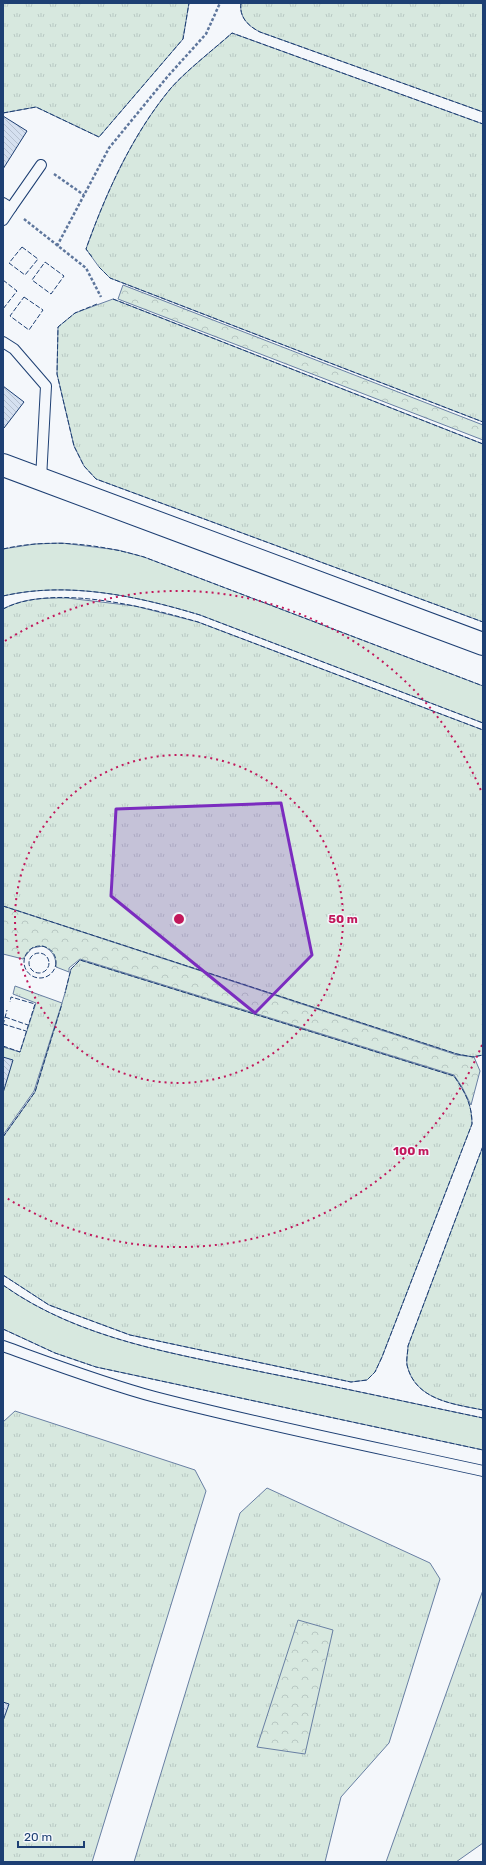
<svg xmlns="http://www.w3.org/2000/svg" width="486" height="1865" font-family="Rubik,sans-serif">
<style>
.grass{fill:url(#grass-tufts);stroke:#687fa3}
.forest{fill:url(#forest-crowns);stroke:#687fa3}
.pitch{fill:#d7e8df;stroke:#687fa3}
.building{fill:url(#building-back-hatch);stroke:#1d3f73}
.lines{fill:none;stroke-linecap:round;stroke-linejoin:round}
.service-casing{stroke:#1d3f73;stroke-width:12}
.tertiary-casing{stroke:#1d3f73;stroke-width:24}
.path{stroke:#5e769c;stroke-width:2.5;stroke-dasharray:3 2;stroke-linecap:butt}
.service{stroke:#f4f7fb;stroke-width:10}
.tertiary{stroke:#f4f7fb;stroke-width:22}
.fence{stroke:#1d3f73;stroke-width:1;stroke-dasharray:5 2;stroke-linecap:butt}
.marked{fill:#7b2cbf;fill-opacity:0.2;stroke:#7b2cbf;stroke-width:3;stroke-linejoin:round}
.ring{fill:none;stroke:#c2185b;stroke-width:2;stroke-dasharray:2 4}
.centre{fill:#c2185b;stroke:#f4f7fb;stroke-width:2}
.ring-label{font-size:12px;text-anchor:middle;font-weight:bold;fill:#c2185b;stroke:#f4f7fb;stroke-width:3;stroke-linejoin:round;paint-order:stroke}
</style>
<defs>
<pattern id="grass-tufts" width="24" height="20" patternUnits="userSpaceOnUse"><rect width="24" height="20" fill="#d7e8df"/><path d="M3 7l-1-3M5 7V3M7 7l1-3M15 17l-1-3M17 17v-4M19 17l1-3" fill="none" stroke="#b8c8c3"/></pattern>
<pattern id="forest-crowns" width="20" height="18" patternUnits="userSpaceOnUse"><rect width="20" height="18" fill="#d7e8df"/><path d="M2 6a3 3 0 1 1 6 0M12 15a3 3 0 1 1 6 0" fill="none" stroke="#b8c8c3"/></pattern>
<pattern id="building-back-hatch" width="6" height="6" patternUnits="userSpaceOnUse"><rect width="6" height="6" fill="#d5e0f0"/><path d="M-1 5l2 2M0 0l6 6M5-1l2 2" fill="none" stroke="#b6c1d1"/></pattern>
</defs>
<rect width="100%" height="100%" fill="#f4f7fb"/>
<g class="grass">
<path d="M3 3H189L183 39 99 137 36 107 3 113Z"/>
<path d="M241 3H483V112L260 32C248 26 239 17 241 3Z"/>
<path d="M232 33 483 124V422L110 278 99 267 86 249C106 193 132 135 171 88 187 70 213 50 232 33Z"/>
<path d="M113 299 483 444V622L96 479 84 466 74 446 57 374 58 327 75 313Z"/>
<path d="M67 598 135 606 198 622 483 730V1055L473 1057 457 1054 3 906V609C23 598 44 598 67 598Z"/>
<path d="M80 960 454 1076C465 1092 472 1104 472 1124L382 1357 375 1372 367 1380 351 1382 130 1335 49 1305 3 1275V1137L35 1092 65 993 71 969Z"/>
<path d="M15 986 62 1003 34 1091 3 1135V1047L20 1052 36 1003 13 994Z"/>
<path d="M483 1146V1410C453 1404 415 1400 407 1365 406 1359 408 1352 408 1346Z"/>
<path d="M15 1411 195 1470 206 1491 92 1862H3V1422Z"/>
<path d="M267 1488 430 1563 440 1579 389 1743 341 1797 325 1862H134L240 1513Z"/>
<path d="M483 1590V1843L456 1862H386Z"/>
</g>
<g class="forest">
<path d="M123 285 483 425V440L118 299Z"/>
<path d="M3 906 457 1055 474 1057 480 1071 471 1105 462 1087 454 1075 80 959 69 968V972L56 967C56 957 53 951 43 946L32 948 23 959 3 954Z"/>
<path d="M298 1620 333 1630 305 1754 257 1747Z"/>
</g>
<g class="pitch">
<path d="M62 543 118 550 144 557 483 686V723L200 615C137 596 68 581 3 596V549L35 544Z"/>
<path d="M3 1285C80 1340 177 1354 267 1373 339 1387 411 1403 483 1418V1450L96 1367 55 1353 3 1329Z"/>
</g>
<g class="building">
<path d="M3 116 27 131 3 169Z"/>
<path d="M3 386 24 402 4 428 3 427Z"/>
<path d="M3 1057 13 1060 3 1093Z"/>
<path d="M3 1702 9 1704 3 1721Z"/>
</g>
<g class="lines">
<defs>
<g id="service">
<path d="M3 203 11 208 3 220"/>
<path d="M11 208 41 165"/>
<path d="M3 342 14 349 46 386 41 479"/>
<path d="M3 1346C53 1364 103 1383 155 1397 263 1425 374 1447 483 1471"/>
</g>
<path id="tertiary" d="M3 465 483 644"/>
</defs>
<use href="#service" class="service-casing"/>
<use href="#tertiary" class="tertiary-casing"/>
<g class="path">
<path d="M54 174 84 195"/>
<path d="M24 219 86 268 101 297"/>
<path d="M57 246 109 148 168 76 206 34 220 3"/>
</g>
<use href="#service" class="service"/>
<use href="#tertiary" class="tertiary"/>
<g class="fence">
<path d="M241 3C239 17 248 26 260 32L483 112"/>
<path d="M3 113 36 107 99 137 183 39 189 3"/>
<path d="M22 247 38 259 25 275 9 263Z"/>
<path d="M92 257 86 249C106 193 132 135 171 88 187 70 213 50 232 33L483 124"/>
<path d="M45 262 64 276 51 294 32 280Z"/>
<path d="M99 267 110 278 483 422"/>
<path d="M3 280 17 291 3 309"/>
<path d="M24 297 43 310 29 330 10 316Z"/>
<path d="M113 299 483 444"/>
<path d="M97 304 75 313 58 327 57 374 74 446 84 466 96 479 483 622"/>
<path d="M3 549C50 538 99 544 144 557L483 686"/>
<path d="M3 596C68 581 137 596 200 615L483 723"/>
<path d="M3 609C53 583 146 607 198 622L483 730"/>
<path d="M3 906 457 1054 473 1057 483 1055"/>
<circle cx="40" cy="962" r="16"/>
<circle cx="39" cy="963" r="10"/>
<path d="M5 1017 28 1025"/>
<path d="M3 1024 26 1031"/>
<path d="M3 1025 7 1010"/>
<path d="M3 1046 20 1052 35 1004 11 997 10 1002"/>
<path d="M3 1137 35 1092 62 1004"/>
<path d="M483 1146 408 1346C408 1352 406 1359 407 1365 415 1400 453 1404 483 1410"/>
<path d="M3 1275 49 1305 130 1335 351 1382 367 1380 375 1372 382 1357 472 1124C472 1104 465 1092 454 1076L80 960 71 969 65 993"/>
<path d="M3 1285C80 1340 177 1354 267 1373 339 1387 411 1403 483 1418"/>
<path d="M3 1329 55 1353 96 1367 483 1450"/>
</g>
</g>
<path class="marked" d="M281 803 312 955 255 1013 111 896 116 809Z"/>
<g class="ring">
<circle cx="179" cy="919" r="164"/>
<path d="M482 1045A328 328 0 0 1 5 1197M5 641A328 328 0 0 1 482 793"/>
</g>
<circle cx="179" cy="919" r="6" class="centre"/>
<g class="ring-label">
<text x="343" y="923">50 m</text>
<text x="411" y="1155">100 m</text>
</g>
<rect width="486" height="1865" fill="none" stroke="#1d3f73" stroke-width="8"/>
<path d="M18 1841v6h66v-6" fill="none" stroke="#1d3f73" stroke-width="2"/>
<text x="24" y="1841" font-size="12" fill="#1d3f73" stroke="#f4f7fb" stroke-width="3" paint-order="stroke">20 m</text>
</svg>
